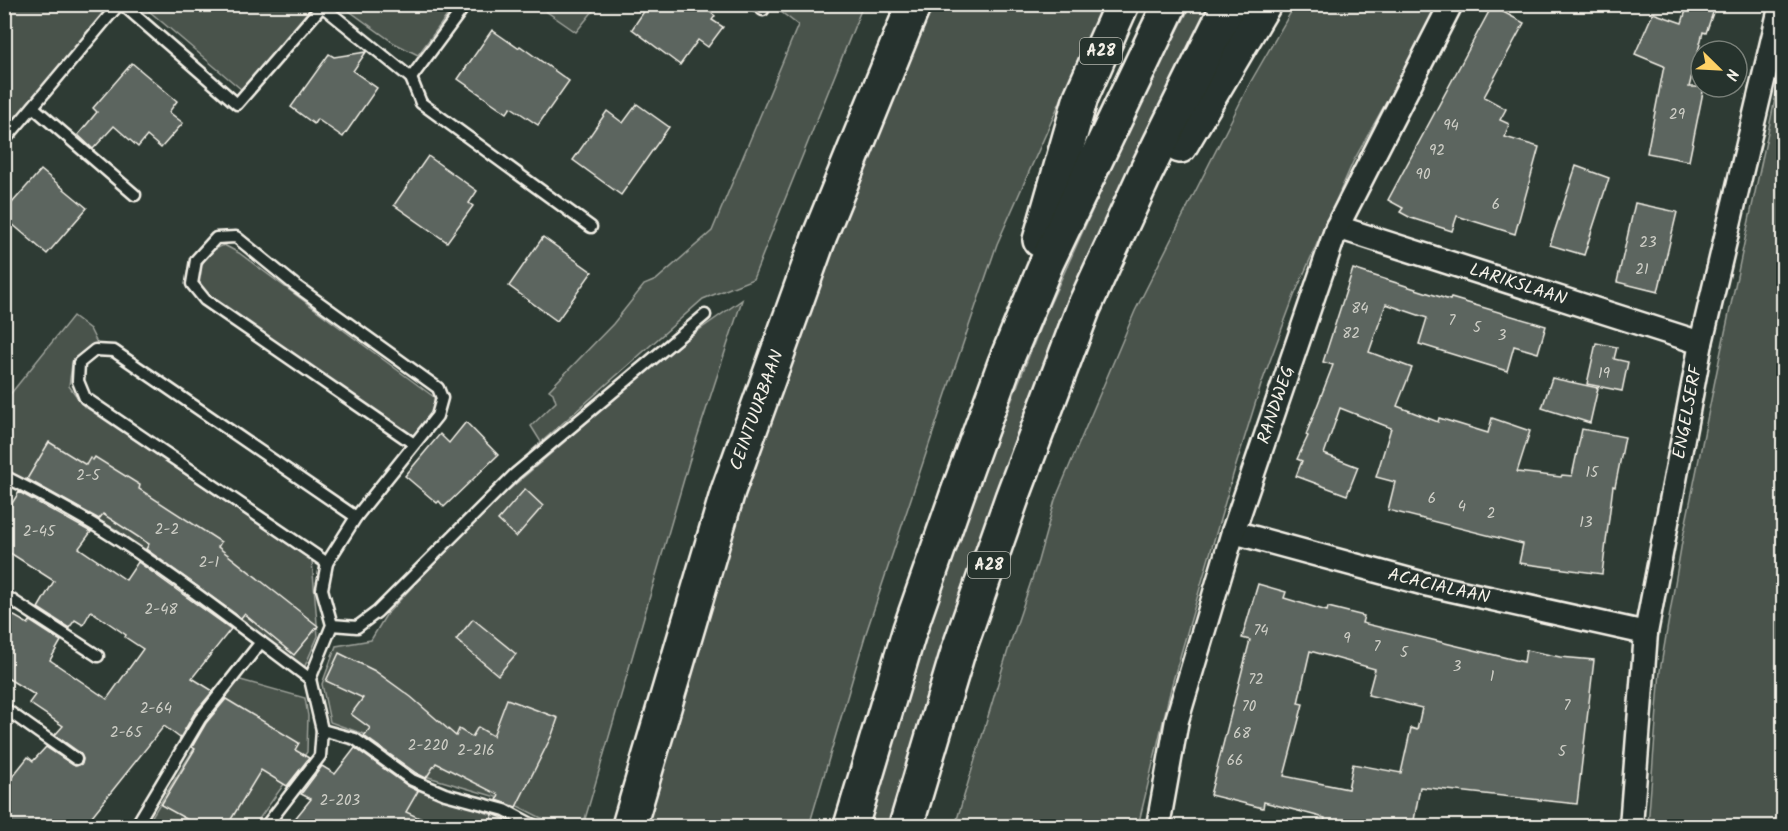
<svg xmlns="http://www.w3.org/2000/svg" width="1788" height="831" font-family="Kalam,sans-serif">
<style>
.green{fill:#48524c;stroke:#9ea29a;stroke-width:1.5}
.building{fill:#5c655e;stroke:#f4f1e8;stroke-width:1.5;fill-rule:evenodd}
.lines{fill:none;stroke-linecap:round;stroke-linejoin:round}
.service-casing{stroke:#f4f1e8;stroke-width:15}
.minor-casing{stroke:#f4f1e8;stroke-width:27}
.primary-casing{stroke:#f4f1e8;stroke-width:38}
.motorway-casing{stroke:#f4f1e8;stroke-width:38}
.service{stroke:#26332d;stroke-width:10}
.minor{stroke:#26332d;stroke-width:22}
.primary{stroke:#26332d;stroke-width:33}
.motorway{stroke:#26332d;stroke-width:33}
.labels{text-anchor:middle;dominant-baseline:central;stroke-width:5;stroke-linejoin:round;paint-order:stroke}
.number-label{font-size:15px;fill:#cecec6}
.shield{fill:#26332d;stroke:#b6b8b0;stroke-width:1.5}
.shield-label{font-size:16px;font-weight:bold;fill:#f4f1e8}
.street-label{font-size:18px;fill:#f4f1e8;stroke:#26332d}
</style>
<rect width="100%" height="100%" fill="#2e3b34"/>
<filter id="ink" filterUnits="userSpaceOnUse"><feTurbulence type="fractalNoise" baseFrequency=".0167" numOctaves="2"/><feDisplacementMap in="SourceGraphic" scale="12" xChannelSelector="R" yChannelSelector="G"/><feConvolveMatrix kernelMatrix="1 2 1 2 8 2 1 2 1" color-interpolation-filters="sRGB"/></filter>
<g filter="url(#ink)">
<g class="green">
<path d="M5 5H113L5 131Z"/>
<path d="M142 5H313L246 89 242 90Z"/>
<path d="M341 5H455L418 55 394 43Z"/>
<path d="M537 5 598 4V5L576 32Z"/>
<path d="M772 5H863L753 279 703 299 529 453 541 442 531 426 556 402 553 393 549 390 613 324 644 285 656 280 712 231 798 25Z"/>
<path d="M934 5H1103L997 244 955 367 866 633 809 826H645L741 508 777 398 855 183Z"/>
<path d="M1191 5H1210L1110 208 1051 345 1001 478 927 692 892 826H869L878 790 948 563 1045 315 1144 96Z"/>
<path d="M1295 5H1440L1353 162 1294 296 1261 385 1233 475 1172 684 1138 826H955L1008 650 1038 561 1055 500 1135 311 1250 83Z"/>
<path d="M1783 62 1784 798 1781 826H1648L1660 671 1682 542 1721 351Z"/>
<path d="M224 245 239 253 434 397 433 412 414 438 206 294 197 277C203 260 206 252 224 245Z"/>
<path d="M742 300 689 462 583 826H557L506 800 425 776 369 736 330 722 322 684 336 646 371 640 386 615 475 519 672 349Z"/>
<path d="M73 316 90 329 98 345 88 349 72 364 69 386 84 406 312 560 318 636 304 668 115 529 5 470 4 402Z"/>
<path d="M237 679 305 698 308 716 307 752 254 826H146Z"/>
<path d="M387 770 426 790 503 819 517 826H346Z"/>
</g>
<g class="building">
<path d="M649 4H700L715 16 712 20 723 27 708 47 698 40 680 65 632 29Z"/>
<path d="M1688 4H1716L1706 33 1703 32 1689 87H1704L1689 161 1647 153 1664 66 1635 54 1653 13 1682 23Z"/>
<path d="M1492 6 1524 23 1484 97 1506 109 1500 120 1509 124 1505 137 1539 147 1515 234 1457 216 1452 231 1411 218 1400 212 1403 208 1388 200Z"/>
<path d="M492 30 518 48 520 46 569 81 538 125 511 107 507 113 458 79Z"/>
<path d="M366 52 353 71 377 88 343 137 317 119 314 124 291 107 329 54 334 57Z"/>
<path d="M132 63 177 101 169 112 183 123 161 148 147 136 138 147 114 126 93 149 78 135 97 112 93 108Z"/>
<path d="M637 104 669 127 621 195 573 160 607 111 623 123Z"/>
<path d="M428 156 477 191 469 203 473 206 447 242 394 205Z"/>
<path d="M1576 166 1609 178 1584 255 1550 245Z"/>
<path d="M41 170 87 208 47 254 4 217V212Z"/>
<path d="M1635 203 1677 212 1658 292 1617 282Z"/>
<path d="M543 237 592 272 557 321 509 286Z"/>
<path d="M1353 269 1450 300 1451 298 1546 326 1538 353 1514 346 1507 371 1419 344 1427 318 1386 304 1369 352 1412 368 1397 406 1438 422 1439 418 1488 433 1492 418 1530 431 1517 472 1561 477 1562 475 1572 476 1582 429 1625 437 1615 487 1613 486 1602 574 1519 563 1523 544 1388 510 1395 482 1376 477 1391 428 1340 408 1324 454 1358 467 1347 495 1296 476 1302 461 1297 459 1308 436 1306 435 1333 365 1323 362Z"/>
<path d="M1596 343 1617 347 1614 359 1628 362 1622 391 1587 384Z"/>
<path d="M1552 378 1598 388 1590 423 1542 408Z"/>
<path d="M466 422 498 455 444 507 439 501 437 503 405 476 440 434 449 443Z"/>
<path d="M49 442 86 465 90 458 93 460 95 457 140 485 139 489 221 542 218 547 318 626 294 655 244 614 241 618 146 549 149 544 103 514 99 519 27 479Z"/>
<path d="M525 489 543 506 516 537 498 520Z"/>
<path d="M19 492 91 532 79 548 126 580 138 562 231 629 192 678 213 691 194 714 180 738 164 726 84 826H4V787L28 757 33 761 46 747 75 766 82 764 83 759 80 753 55 735 63 726 29 703 35 695 4 676V610L28 624 30 621 61 641 50 660 107 699 143 649 125 637 126 635 91 611 83 625 75 620 69 628 38 608 54 581 4 549V516Z"/>
<path d="M1258 584 1286 592 1284 598 1327 611 1328 607 1364 616 1362 623 1524 662 1526 650 1560 657 1594 660 1577 804 1420 787 1413 826H1323L1325 818 1264 802 1263 808 1210 795 1250 640 1242 638ZM1310 651 1375 669 1368 695 1422 708 1417 730 1411 728 1401 773 1353 764 1348 789 1284 776 1303 704 1298 703Z"/>
<path d="M473 619 516 654 498 675 456 640Z"/>
<path d="M339 653 375 671 411 697 456 736 459 729 472 737 478 727 493 736 507 699 558 718 552 735 516 807 497 800 499 795 436 763 426 778 416 773 364 736 370 728 351 714 363 698 326 681Z"/>
<path d="M226 699 299 743 295 750 309 758 287 786 261 770 227 826H199L161 805 195 749 192 747 206 723Z"/>
<path d="M355 748 408 786 418 791 406 812 437 826H289L311 799 301 794 322 766 335 774Z"/>
<path d="M493 814 510 821 507 826H489Z"/>
</g>
<g class="lines">
<defs>
<g id="service">
<path d="M122 4 237 104 322 6 411 78 466 4"/>
<path d="M756 4 763 10"/>
<path d="M411 78 421 103 591 227"/>
<path d="M33 107 135 195"/>
<path d="M4 141 119 4"/>
<path d="M4 476C44 496 83 517 120 541 186 584 247 632 310 679"/>
<path d="M327 563 85 398 78 381 79 363 95 350 114 351 356 517"/>
<path d="M4 595 98 656"/>
<path d="M332 625 357 627 377 612 515 474 705 315"/>
<path d="M4 708 76 759"/>
<path d="M322 730 355 739 412 780 445 794 505 810 535 826"/>
<path d="M136 826 200 719 261 642"/>
<path d="M266 826 320 756 322 730 310 679 332 625 322 589 327 563 356 517 437 416 442 398 438 388 295 285 236 237 216 238 196 260 192 284 205 300 414 444"/>
</g>
<g id="minor">
<path id="s1" d="M1337 227 1701 343"/>
<path id="s2" d="M1233 532 1425 584 1646 633"/>
<path id="s3" d="M1158 826 1177 720 1233 532 1337 227 1451 4"/>
<path id="s4" d="M1631 826 1646 633 1701 343 1781 4"/>
</g>
<g id="primary">
<path id="s5" d="M629 826 728 491 820 235 914 4"/>
</g>
<g id="motorway">
<path d="M1180 146 1264 4"/>
<path d="M1040 240 1081 97 1122 4"/>
<path d="M851 826 910 629 957 495 1005 363 1047 262 1170 4"/>
<path d="M906 826 958 652 1012 498 1084 307 1145 174 1229 4"/>
</g>
</defs>
<use href="#service" class="service-casing"/>
<use href="#minor" class="minor-casing"/>
<use href="#primary" class="primary-casing"/>
<use href="#motorway" class="motorway-casing"/>
<use href="#service" class="service"/>
<use href="#minor" class="minor"/>
<use href="#primary" class="primary"/>
<use href="#motorway" class="motorway"/>
</g>
</g>
<g class="labels">
<g class="number-label">
<text x="1677" y="115">29</text>
<text x="1451" y="126">94</text>
<text x="1437" y="151">92</text>
<text x="1423" y="175">90</text>
<text x="1496" y="205">6</text>
<text x="1648" y="243">23</text>
<text x="1642" y="270">21</text>
<text x="1360" y="309">84</text>
<text x="1452" y="321">7</text>
<text x="1477" y="328">5</text>
<text x="1351" y="334">82</text>
<text x="1502" y="336">3</text>
<text x="1604" y="374">19</text>
<text x="1592" y="473">15</text>
<text x="88" y="476">2-5</text>
<text x="1432" y="499">6</text>
<text x="1462" y="507">4</text>
<text x="1491" y="514">2</text>
<text x="1586" y="523">13</text>
<text x="167" y="530">2-2</text>
<text x="39" y="532">2-45</text>
<text x="209" y="563">2-1</text>
<text x="161" y="610">2-48</text>
<text x="1261" y="631">74</text>
<text x="1347" y="639">9</text>
<text x="1377" y="647">7</text>
<text x="1404" y="653">5</text>
<text x="1457" y="667">3</text>
<text x="1492" y="677">1</text>
<text x="1256" y="680">72</text>
<text x="1567" y="706">7</text>
<text x="1249" y="707">70</text>
<text x="156" y="709">2-64</text>
<text x="126" y="733">2-65</text>
<text x="1242" y="734">68</text>
<text x="428" y="746">2-220</text>
<text x="476" y="751">2-216</text>
<text x="1562" y="752">5</text>
<text x="1235" y="761">66</text>
<text x="340" y="801">2-203</text>
</g>
<g class="shield">
<rect x="1080" y="38" width="42" height="26" rx="4.5"/>
<rect x="968" y="552" width="42" height="26" rx="4.5"/>
</g>
<g class="shield-label">
<text x="1101" y="51">A28</text>
<text x="989" y="565">A28</text>
</g>
<g class="street-label">
<text stroke="none"><textPath href="#s1" startOffset="190">LARIKSLAAN</textPath></text>
<text stroke="none"><textPath href="#s3" startOffset="438">RANDWEG</textPath></text>
<text stroke="none"><textPath href="#s5" startOffset="435">CEINTUURBAAN</textPath></text>
<text stroke="none"><textPath href="#s4" startOffset="418">ENGELSERF</textPath></text>
<text stroke="none"><textPath href="#s2" startOffset="213">ACACIALAAN</textPath></text>
</g>
</g>
<rect width="1788" height="831" fill="none" stroke="#26332d" stroke-width="24"/>
<rect x="12" y="12" width="1764" height="807" fill="none" stroke="#f4f1e8" stroke-width="2" filter="url(#ink)"/>
<g transform="translate(1719 69) rotate(114)"><circle r="28" fill="#26332d" stroke="#787f78" stroke-width="1.5"/>
<path d="M0-4.5L10 22L0 15L-10 22Z" fill="#ffd166"/>
<text y="-9" font-size="16" font-weight="bold" text-anchor="middle" fill="#f4f1e8">N</text>
</g>
</svg>
